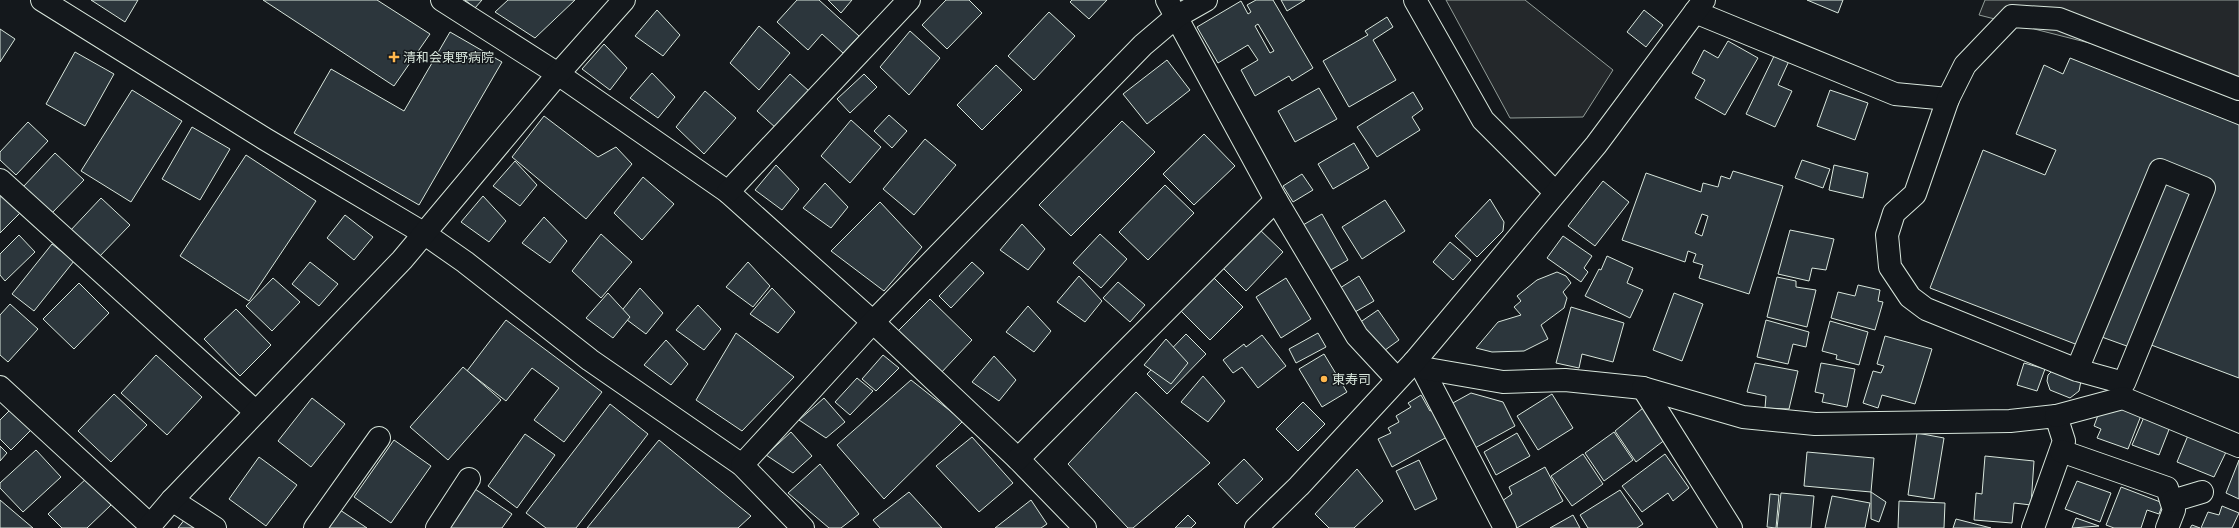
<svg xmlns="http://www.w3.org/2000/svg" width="2239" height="528" font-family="Karla,'Noto Sans JP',sans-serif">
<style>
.parking{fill:#24282b;stroke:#939e99}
.building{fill:#2c363c;stroke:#d8e6dc;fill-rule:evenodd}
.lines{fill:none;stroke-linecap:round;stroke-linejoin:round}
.minor-casing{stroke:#d8e6dc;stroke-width:24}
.minor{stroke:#14181c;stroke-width:22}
.poi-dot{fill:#ffb74d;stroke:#14181c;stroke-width:1.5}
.labels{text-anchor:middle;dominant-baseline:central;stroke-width:3;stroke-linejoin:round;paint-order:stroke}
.poi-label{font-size:13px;fill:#d8e6dc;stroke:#14181c;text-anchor:start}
</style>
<rect width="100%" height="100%" fill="#14181c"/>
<g class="parking">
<path d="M1446 0H1525L1613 70 1583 117 1510 118Z"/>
<path d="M1985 0H2239V81L1979 15Z"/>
</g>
<g class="building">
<path d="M91 0H138L125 22Z"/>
<path d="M263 0H377L430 34 394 86Z"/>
<path d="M465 0H482L475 8Z"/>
<path d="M508 0H575L535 38 495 12Z"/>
<path d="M797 0H819L859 36 843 53 822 34 808 50 777 22Z"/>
<path d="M828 0H852L841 13Z"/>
<path d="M946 0H969L982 13 947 49 922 25Z"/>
<path d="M1072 0H1107L1089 19 1070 2Z"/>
<path d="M1256 0H1273L1313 68 1292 81 1289 76 1255 96 1241 70 1258 60 1248 45 1218 63 1197 27 1241 1 1248 14 1251 12 1247 5ZM1258 24 1274 51 1270 53 1255 26Z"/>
<path d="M1281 0H1305L1287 11Z"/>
<path d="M1807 0H1843L1838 13Z"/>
<path d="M657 10 680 35 663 56 635 36Z"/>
<path d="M1644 10 1663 25 1646 47 1627 32Z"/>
<path d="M1049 12 1075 36 1034 80 1008 56Z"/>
<path d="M1387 17 1393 27 1373 40 1396 80 1349 107 1323 61 1368 35 1365 31Z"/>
<path d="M759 26 790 53 759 90 730 63Z"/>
<path d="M0 29 15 39 0 62Z"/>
<path d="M910 31 940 58 909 95 880 67Z"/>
<path d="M450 32 502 62 419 205 294 133 331 69 404 111Z"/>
<path d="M1728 41 1758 58 1725 115 1695 98 1705 80 1692 73 1704 50 1718 58Z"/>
<path d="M604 44 627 68 610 90 582 69Z"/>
<path d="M75 52 114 74 85 126 46 104Z"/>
<path d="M1775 54 1789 61 1778 85 1792 91 1775 127 1746 114Z"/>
<path d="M2070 58 2239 125V378L2138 340 2135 349 2088 332 2083 347 1930 288 1983 150 2045 175 2056 150 2016 134 2044 65 2063 74Z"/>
<path d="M1167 60 1190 90 1147 124 1123 94Z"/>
<path d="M996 65 1022 90 982 130 957 105Z"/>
<path d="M652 73 675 97 658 118 630 98Z"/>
<path d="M790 74 809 91 776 128 757 111Z"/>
<path d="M864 74 877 87 850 113 837 99Z"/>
<path d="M1319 88 1337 119 1295 142 1278 111Z"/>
<path d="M132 90 182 121 131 202 81 171Z"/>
<path d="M1830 90 1868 103 1855 140 1817 126Z"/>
<path d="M705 91 736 118 704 154 676 127Z"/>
<path d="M1413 92 1423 109 1412 117 1420 130 1377 157 1357 127Z"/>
<path d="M889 115 907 131 892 148 874 131Z"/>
<path d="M544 116 598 157 616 147 632 164 586 219 512 157Z"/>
<path d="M851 120 881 147 850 183 821 156Z"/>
<path d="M1122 121 1155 152 1071 236 1039 205Z"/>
<path d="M28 122 48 141 16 175 0 160V152Z"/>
<path d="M192 127 230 149 200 200 162 179Z"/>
<path d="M1204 134 1235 166 1194 205 1163 174Z"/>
<path d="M925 139 956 165 914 215 883 189Z"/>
<path d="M1354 143 1369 168 1333 189 1318 164Z"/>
<path d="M55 153 84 180 51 214 23 187Z"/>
<path d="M246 155 316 201 249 301 180 256Z"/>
<path d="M1802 160 1830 169 1823 188 1795 178Z"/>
<path d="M515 161 537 185 520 206 493 186Z"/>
<path d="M776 165 799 189 782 210 755 190Z"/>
<path d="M1834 165 1868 173 1863 198 1829 190Z"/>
<path d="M1733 171 1783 186 1749 294 1699 278 1703 265 1693 262 1696 254 1688 251 1685 262 1622 240 1646 173 1701 192 1703 183 1718 187 1721 176 1730 179ZM1702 214 1708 216 1702 236 1695 233Z"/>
<path d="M1302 174 1313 190 1293 202 1283 186Z"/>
<path d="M643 177 674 204 642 240 614 213Z"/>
<path d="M1603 181 1629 202 1595 246 1568 226Z"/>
<path d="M825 183 848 207 831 228 803 208Z"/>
<path d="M1165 185 1194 213 1148 260 1119 232Z"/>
<path d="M0 192 22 211 0 233Z"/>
<path d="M483 196 506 221 489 242 461 222Z"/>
<path d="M101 198 130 225 97 259 69 232Z"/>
<path d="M1490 199 1504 222 1503 231 1477 257 1455 236Z"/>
<path d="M1385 200 1405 231 1362 259 1342 227Z"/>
<path d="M880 202 922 247 884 291 831 251Z"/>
<path d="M1322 214 1348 260 1329 271 1303 225Z"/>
<path d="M345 215 373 237 354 260 327 238Z"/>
<path d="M544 217 567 241 550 263 522 243Z"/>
<path d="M1022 224 1045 249 1028 270 1000 250Z"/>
<path d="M1257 227 1283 252 1246 291 1220 265Z"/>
<path d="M1790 230 1834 239 1826 270 1812 268 1809 281 1778 274Z"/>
<path d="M601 234 632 262 601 298 572 271Z"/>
<path d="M1100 234 1127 259 1101 288 1073 263Z"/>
<path d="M19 235 35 252 5 281 0 275V254Z"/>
<path d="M1563 236 1592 256 1584 268 1588 272 1581 282 1547 258Z"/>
<path d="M1450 242 1471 260 1453 280 1433 262Z"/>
<path d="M52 244 74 261 34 311 12 294Z"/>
<path d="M1607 256 1633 268 1627 283 1643 290 1630 318 1585 296 1599 269 1601 270Z"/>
<path d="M310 262 338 284 319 306 292 284Z"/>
<path d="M748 262 770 286 753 307 726 287Z"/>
<path d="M972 262 984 273 951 308 939 296Z"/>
<path d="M1557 272 1566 276 1571 283 1563 292 1567 298 1564 308 1541 325 1548 339 1524 351 1492 352 1476 348 1498 322 1521 315 1514 307 1521 301 1517 296 1537 280Z"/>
<path d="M1079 276 1102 301 1085 322 1057 302Z"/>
<path d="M1359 276 1374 301 1355 312 1340 288Z"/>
<path d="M1213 277 1243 307 1210 340 1180 310Z"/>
<path d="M1777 277 1796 281V287L1816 290 1807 327 1767 317Z"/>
<path d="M273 278 300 302 272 331 246 306Z"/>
<path d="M1286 278 1311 319 1281 338 1256 297Z"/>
<path d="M1118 282 1145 305 1130 322 1103 298Z"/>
<path d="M79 283 109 313 74 349 43 319Z"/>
<path d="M1858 285 1880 290 1878 301 1883 302 1875 330 1831 318 1838 292 1855 296Z"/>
<path d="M640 288 663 313 646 334 619 314Z"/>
<path d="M772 288 795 312 778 333 750 314Z"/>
<path d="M608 293 630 317 613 338 586 318Z"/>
<path d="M1674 293 1703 304 1682 361 1653 350Z"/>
<path d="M930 299 972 340 939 375 896 333Z"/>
<path d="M10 304 38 329 8 362 0 355V315Z"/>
<path d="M698 305 721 329 704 350 676 330Z"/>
<path d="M1028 306 1051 331 1034 352 1006 332Z"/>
<path d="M1571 307 1624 323 1613 362 1582 354 1579 368 1556 363Z"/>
<path d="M236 309 271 345 240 376 204 339Z"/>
<path d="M1378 310 1399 340 1381 353 1359 323Z"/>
<path d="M506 320 602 392 564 442 534 420 559 388 532 368 506 401 467 371Z"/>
<path d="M1766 320 1809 332 1806 347 1793 344 1788 364 1757 357Z"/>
<path d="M1830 321 1868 332 1859 365 1836 359 1837 355 1822 351Z"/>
<path d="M736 333 794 377 742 431 696 400Z"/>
<path d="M1318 333 1326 347 1296 363 1289 349Z"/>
<path d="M1186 334 1206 354 1167 394 1147 374Z"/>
<path d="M1262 335 1286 366 1258 388 1242 367 1233 373 1223 360 1244 344 1246 347Z"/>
<path d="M1885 336 1932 349 1915 404 1882 395 1878 408 1863 403 1873 371 1881 373 1884 366 1877 364Z"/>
<path d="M1166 339 1188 363 1171 384 1144 365Z"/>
<path d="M666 340 688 364 671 385 644 365Z"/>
<path d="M1324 354 1347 392 1322 407 1299 369Z"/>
<path d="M156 355 202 397 167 435 121 393Z"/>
<path d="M883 355 899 368 876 391 862 379Z"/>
<path d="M994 356 1016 380 999 401 972 382Z"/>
<path d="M1755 363 1798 371 1789 409 1765 408 1766 396 1747 392Z"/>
<path d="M1821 363 1855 369 1847 407 1822 402 1824 394 1815 392Z"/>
<path d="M2024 363 2045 369 2037 391 2017 385Z"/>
<path d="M463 367 501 400 448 460 410 427Z"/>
<path d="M2052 371 2081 381 2079 391 2070 398 2050 390 2047 381 2048 375Z"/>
<path d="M1203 376 1225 401 1208 422 1181 402Z"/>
<path d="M857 378 873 391 850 415 835 402Z"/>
<path d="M911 380 963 421 884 499 837 445Z"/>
<path d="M1136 392 1210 463 1133 528H1128L1068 464Z"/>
<path d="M1471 393 1503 402 1515 426 1475 448 1451 404Z"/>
<path d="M114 394 147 425 111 462 78 431Z"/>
<path d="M1552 394 1573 428 1538 450 1517 416Z"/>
<path d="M1421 395 1430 411 1432 410 1447 437 1392 467 1378 439 1391 433 1388 428 1399 422 1396 416 1411 407 1408 403Z"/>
<path d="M312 398 345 424 311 467 278 441Z"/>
<path d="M824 398 845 422 826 438 799 420Z"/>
<path d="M1303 402 1325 424 1298 451 1276 429Z"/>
<path d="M610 404 648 434 576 528H546L526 513Z"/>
<path d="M2117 404 2142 413 2128 449 2097 438 2101 429 2094 426 2101 407 2114 412Z"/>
<path d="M13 407 34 427 11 450 0 439V420Z"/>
<path d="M1643 408 1666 439 1636 462 1615 431Z"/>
<path d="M2144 417 2170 427 2159 455 2132 445Z"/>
<path d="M791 432 812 456 793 473 766 455Z"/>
<path d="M1614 432 1633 460 1604 481 1585 453Z"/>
<path d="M1517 433 1530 456 1496 475 1484 452Z"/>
<path d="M1917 433 1944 438 1934 499 1908 495Z"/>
<path d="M2189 433 2227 450 2214 477 2177 462Z"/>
<path d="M525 434 555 455 517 508 488 486Z"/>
<path d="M972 437 1013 483 979 512 936 466Z"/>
<path d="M394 440 431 466 391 523 354 497Z"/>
<path d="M659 440 751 516 738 528H587Z"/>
<path d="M0 446 7 453 0 461Z"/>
<path d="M36 450 61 477 23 512 0 488V483Z"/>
<path d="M1807 452 1874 458 1871 492 1804 486Z"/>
<path d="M1583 454 1603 484 1572 506 1551 476Z"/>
<path d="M1665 454 1689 488 1673 501 1668 493 1642 512 1622 486Z"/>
<path d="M1985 456 2034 461 2031 505 2014 503 2012 523 1974 520 1976 493 1982 494Z"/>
<path d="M259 457 297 485 266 526 229 499Z"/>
<path d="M1244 459 1263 479 1237 504 1218 484Z"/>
<path d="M1419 460 1437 499 1415 510 1396 471Z"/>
<path d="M2239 460V499L2226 493Z"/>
<path d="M820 464 859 514 841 528H829L788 493Z"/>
<path d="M1545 467 1563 501 1517 528 1502 501 1512 494 1509 487Z"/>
<path d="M1357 469 1383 501 1354 528H1329L1315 514Z"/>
<path d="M87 478 111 505 87 528H62L48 514Z"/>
<path d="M2077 481 2111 493 2100 522 2065 509Z"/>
<path d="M2121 487 2163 503 2159 514 2147 510 2141 528H2114L2106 525Z"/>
<path d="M475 489 512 514 502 528H447Z"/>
<path d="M1620 490 1643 524 1637 528H1588L1580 515Z"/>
<path d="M909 492 942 528H880L873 520Z"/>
<path d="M1871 492 1886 502 1879 522 1871 519Z"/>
<path d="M1781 493 1814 496 1811 528H1777Z"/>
<path d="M1770 494 1779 495 1776 528 1767 527Z"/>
<path d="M1832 496 1870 503 1865 528H1825Z"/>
<path d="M0 500 33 528H0Z"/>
<path d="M1031 500 1047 524 1041 528H995Z"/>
<path d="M1899 501 1945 503 1944 528H1898Z"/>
<path d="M2222 506 2239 513 2232 528H2201L2208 512 2219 515Z"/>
<path d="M337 508 367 528H323Z"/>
<path d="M1188 515 1196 523 1191 528H1175Z"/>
<path d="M1573 515 1580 528H1550Z"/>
<path d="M2076 518 2099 526 2072 528Z"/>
<path d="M185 519 197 528H178Z"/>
<path d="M1956 519 1991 528H1953Z"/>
<path d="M2192 525 2200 528H2190Z"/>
</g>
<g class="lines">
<defs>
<g id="minor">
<path d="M42 0 265 139 425 234 465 262 590 360 742 465 803 528"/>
<path d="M442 0 558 74 728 192 873 322 1018 459 1085 528"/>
<path d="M1167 0 1276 200 1357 336 1396 378"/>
<path d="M1415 0 1483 120 1555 192"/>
<path d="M1695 12 1895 94 1948 99"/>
<path d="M0 180 256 412"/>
<path d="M728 192 909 0"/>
<path d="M1414 362 1422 368 1505 528"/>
<path d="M1422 368 1503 382 1565 380 1643 388 1743 417 1815 424 2010 421 2056 416 2064 441 2033 528"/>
<path d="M2077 370 2160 170 2204 188 2124 383 2077 370 1926 309 1910 297 1890 267 1887 235 1894 213 1915 194 1948 99 1965 65 2012 16 2059 19 2239 89"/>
<path d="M0 387 150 525"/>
<path d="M1643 388 1731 528"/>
<path d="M2056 416 2123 398 2239 446"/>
<path d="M2061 451 2167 488 2174 510 2167 528"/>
<path d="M1018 459 1276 200"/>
<path d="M742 465 873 322 1143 45 1176 17 1206 0"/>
<path d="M172 500 215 528"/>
<path d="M2172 501 2202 492"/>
<path d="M148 528 172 500 402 260 558 74 624 0"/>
<path d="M315 528 379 438"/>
<path d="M437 528 469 479"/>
<path d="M1256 528 1299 486 1414 362 1596 145 1704 0"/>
</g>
</defs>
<use href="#minor" class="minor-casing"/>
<use href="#minor" class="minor"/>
</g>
<g class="poi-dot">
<path d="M392 51h4v4h4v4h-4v4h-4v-4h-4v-4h4z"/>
<circle cx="1324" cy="379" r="4"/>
</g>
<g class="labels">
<g class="poi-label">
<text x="403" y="57">清和会東野病院</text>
<text x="1332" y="379">東寿司</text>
</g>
</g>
</svg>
